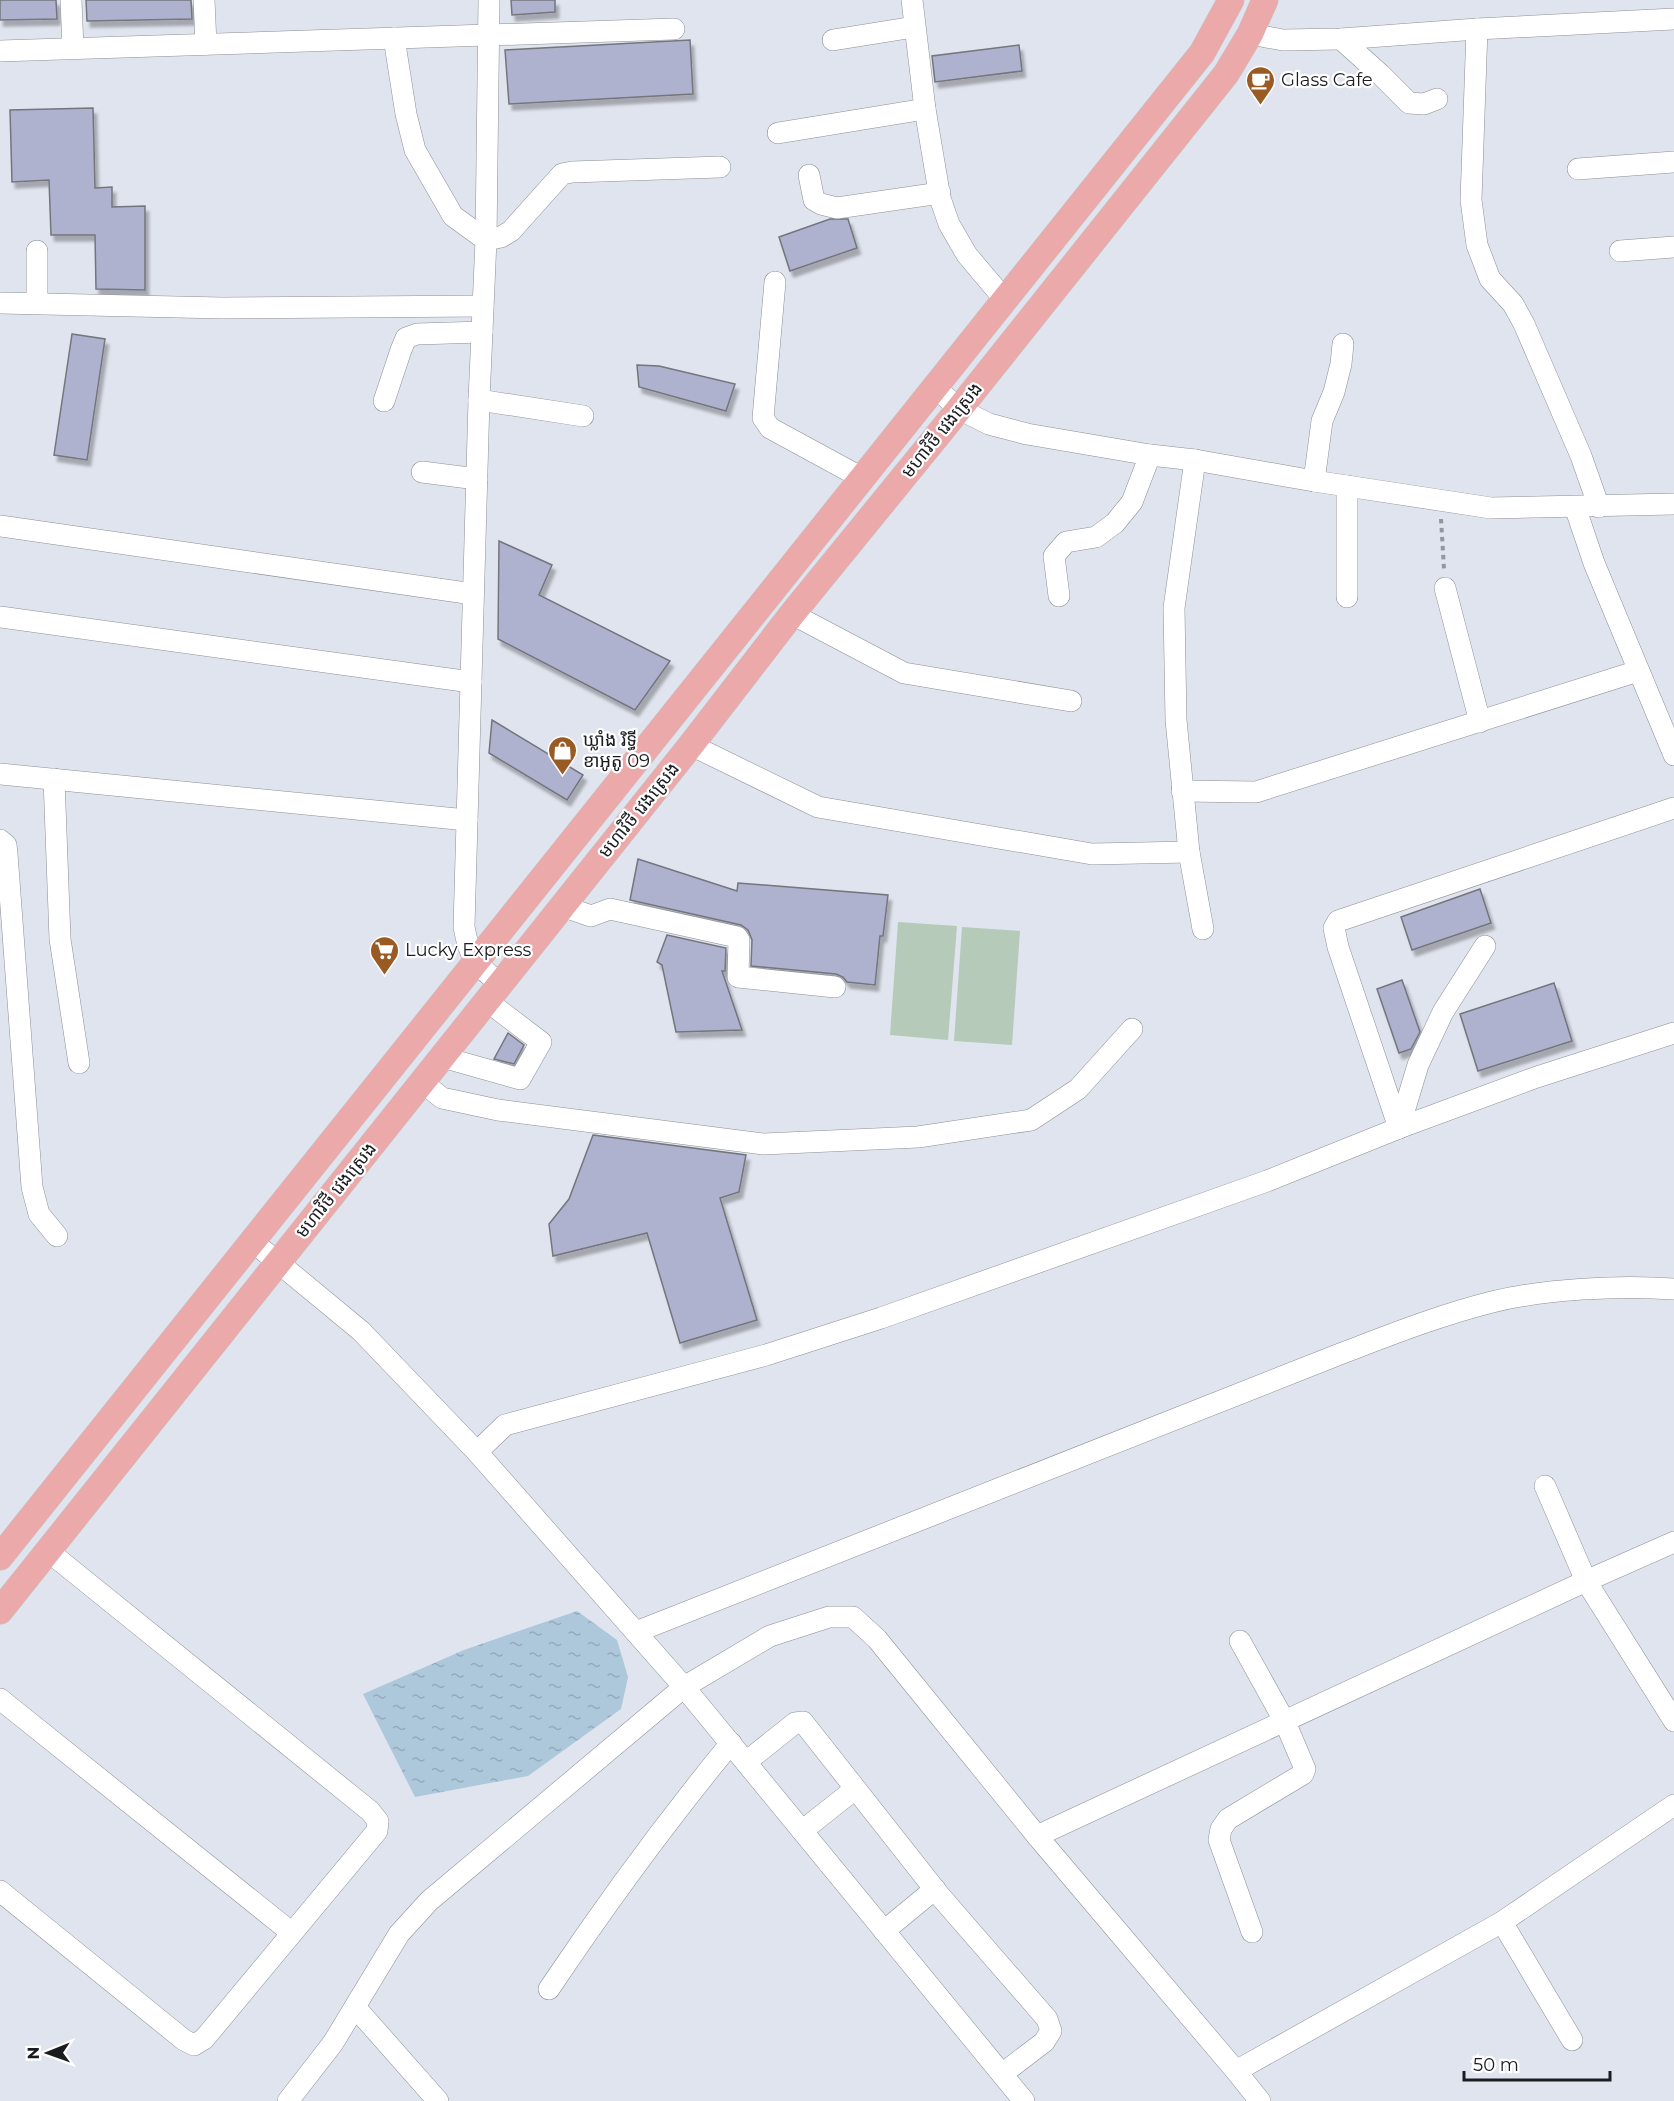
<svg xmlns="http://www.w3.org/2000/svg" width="1674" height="2101" font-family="Montserrat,'Noto Sans Khmer',sans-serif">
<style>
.grass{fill:#b5cab9}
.water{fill:url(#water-ripples)}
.building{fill:#afb2ce;stroke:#74757d;stroke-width:1.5;filter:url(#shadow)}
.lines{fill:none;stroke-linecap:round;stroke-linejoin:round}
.minor-casing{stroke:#8b8f97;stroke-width:22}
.major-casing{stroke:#c4c4c5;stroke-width:27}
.path{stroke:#94969e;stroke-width:4;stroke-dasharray:4.5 4.5;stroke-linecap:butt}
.minor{stroke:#fff;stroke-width:21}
.major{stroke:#eba9aa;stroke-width:26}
.labels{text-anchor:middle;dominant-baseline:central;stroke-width:4.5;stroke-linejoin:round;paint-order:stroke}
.poi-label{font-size:18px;fill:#1b1c20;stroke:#fff;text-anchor:start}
.street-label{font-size:18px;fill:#1b1c20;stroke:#fff}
</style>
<defs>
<pattern id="water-ripples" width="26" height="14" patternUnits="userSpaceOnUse" patternTransform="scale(1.5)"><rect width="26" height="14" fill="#adc7db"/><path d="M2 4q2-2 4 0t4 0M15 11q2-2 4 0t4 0" fill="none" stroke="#94aabc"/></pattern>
<filter id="shadow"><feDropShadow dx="3.5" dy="6" stdDeviation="1.5" flood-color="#0004"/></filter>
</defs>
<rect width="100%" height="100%" fill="#e0e4ee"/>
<g class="grass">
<path d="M898 922 957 926 948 1040 890 1035Z"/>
<path d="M962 927 1020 931 1012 1045 954 1041Z"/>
</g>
<path class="water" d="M577 1611 617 1640 628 1677 621 1709 528 1776 415 1797 363 1694 464 1650Z"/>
<g class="building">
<path d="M0 0H56L57 19 0 20Z"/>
<path d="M86 0H191L192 19 87 21Z"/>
<path d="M511 0H555V12L512 15Z"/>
<path d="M690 40 693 94 509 104 505 50Z"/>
<path d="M1019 45 1022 71 935 82 932 56Z"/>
<path d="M93 108 95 188 112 187V207L145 206V290L96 289 95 235H51L49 180 12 182 10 110Z"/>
<path d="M830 219H848L857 248 790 271 779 237Z"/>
<path d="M72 334 105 339 87 460 54 455Z"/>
<path d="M637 365 659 366 735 384 726 411 639 387Z"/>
<path d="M499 541 552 565 539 595 670 661 635 710 498 639Z"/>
<path d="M492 720 583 775 567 800 489 753Z"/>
<path d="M638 859 737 891 738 883 888 895 883 936H880L875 985 847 982 843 977 836 974 751 966 752 940 748 930 741 925 630 900Z"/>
<path d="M1480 889 1491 923 1412 950 1401 917Z"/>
<path d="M667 935 726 948 725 971H722L742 1030 676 1032 662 965 657 962Z"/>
<path d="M1402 980 1420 1032 1411 1049 1399 1053 1377 989Z"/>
<path d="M1554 983 1572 1041 1478 1071 1460 1014Z"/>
<path d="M508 1033 524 1045 514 1064 494 1059Z"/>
<path d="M593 1135 746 1155 739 1192 720 1198 757 1320 680 1343 647 1233 553 1256 549 1224 569 1199Z"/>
</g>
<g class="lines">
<defs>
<g id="minor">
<path d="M71 0 73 48"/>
<path d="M204 0 206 44"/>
<path d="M489 0 486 240 479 400 464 927C470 960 475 963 500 984"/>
<path d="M912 0 925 109 940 198 949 224 967 255 1005 300"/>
<path d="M1477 29 1471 200 1477 245 1490 279 1513 304 1524 324 1581 456 1599 507"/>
<path d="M1250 34 1283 40 1341 39 1477 29 1674 19"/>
<path d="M394 38 406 114 415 150 453 216 486 240 501 237 511 231 562 174 572 172 720 167"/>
<path d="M1341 39 1381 75 1409 103 1424 104 1437 99"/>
<path d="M833 40 914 27"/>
<path d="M0 51 674 29"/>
<path d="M778 133 925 109"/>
<path d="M1578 169 1674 162"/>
<path d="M809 175 814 200 821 204 837 208 940 193"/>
<path d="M1620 251 1674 247"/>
<path d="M775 282 763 418 770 428 862 478"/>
<path d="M0 303 222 308 483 306"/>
<path d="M37 303V251"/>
<path d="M935 387 959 409 989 424 1027 434 1150 455 1195 460 1314 481 1491 508 1674 504"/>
<path d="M479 400 583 416"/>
<path d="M384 401 401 350 406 338 417 334 482 332"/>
<path d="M1195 460 1174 608 1176 720 1189 852 1203 929"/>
<path d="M422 472 477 479"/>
<path d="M1314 481 1322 421 1334 392 1341 364 1343 344"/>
<path d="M1347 486V597"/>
<path d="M1575 507 1594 563 1674 755"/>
<path d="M0 526 473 594"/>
<path d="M1445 588 1480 722"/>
<path d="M1059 596 1054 556 1066 542 1096 537 1115 523 1132 502 1150 455"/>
<path d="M792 614 904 673 1071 701"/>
<path d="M0 617 471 682"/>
<path d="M691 745 818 807 1092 854 1189 852"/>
<path d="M0 774 467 820"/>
<path d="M54 779 60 939 79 1063"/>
<path d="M1182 791 1256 792 1638 671"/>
<path d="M0 840 6 845 7 854 32 1187 39 1214 57 1236"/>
<path d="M562 906 591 916 610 909 737 937 739 940 738 977 835 987"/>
<path d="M442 1057 520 1079 541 1042 487 1001"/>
<path d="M422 1082 442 1098 498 1110 764 1144 918 1137 1031 1120 1078 1089 1132 1029"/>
<path d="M1399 1128 1338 947 1334 928 1338 921 1674 808"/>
<path d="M1399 1128 1418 1065 1443 1012 1485 946"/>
<path d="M252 1241 361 1331 477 1452 684 1687 429 1901 399 1934 333 2043 288 2101"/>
<path d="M477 1452 505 1425 766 1355 881 1318 1267 1181 1399 1128 1537 1077 1674 1033"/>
<path d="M1545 1486 1586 1581 1674 1721"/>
<path d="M636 1632 1340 1354C1390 1335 1440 1315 1492 1302 1545 1289 1619 1285 1674 1289"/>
<path d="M1240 1641 1285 1722 1305 1769 1303 1774 1228 1819 1221 1829 1219 1840 1252 1932"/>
<path d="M0 1699 292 1933"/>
<path d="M746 1762 795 1723 803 1722 940 1896 1047 2019 1051 2031 1044 2042 1002 2074"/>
<path d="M802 1831 855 1789"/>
<path d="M1037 1836 1586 1581 1674 1542"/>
<path d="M0 1891 184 2040 194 2045 204 2039 377 1831 378 1821 370 1811 48 1551"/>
<path d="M1502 1922 1572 2040"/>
<path d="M884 1931 935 1889"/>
<path d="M549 1989C606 1904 666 1822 731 1743"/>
<path d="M355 2007 438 2101"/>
<path d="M1236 2071 1260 2101"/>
<path d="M1024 2101 684 1687 770 1636 829 1617H853L877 1639 1037 1836 1236 2071 1502 1922 1674 1805"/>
</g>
<g id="major">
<path d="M0 1557 1202 53 1231 0"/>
<path d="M0 1611 691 745 792 614 959 409 1226 74 1250 34 1265 0"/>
</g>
</defs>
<use href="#minor" class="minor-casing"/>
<use href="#major" class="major-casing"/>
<path class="path" d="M1441 519 1444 569"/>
<use href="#minor" class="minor"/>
<use href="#major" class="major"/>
</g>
<defs>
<symbol id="cafe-pin" viewBox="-11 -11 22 30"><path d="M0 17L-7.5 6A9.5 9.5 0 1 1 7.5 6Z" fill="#9a5a23" stroke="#fff"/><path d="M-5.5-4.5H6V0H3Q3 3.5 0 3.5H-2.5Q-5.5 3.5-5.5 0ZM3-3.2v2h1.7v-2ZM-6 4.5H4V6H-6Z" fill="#fff"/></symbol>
<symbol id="shop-pin" viewBox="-11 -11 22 30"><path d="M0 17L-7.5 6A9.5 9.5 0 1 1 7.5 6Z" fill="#9a5a23" stroke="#fff"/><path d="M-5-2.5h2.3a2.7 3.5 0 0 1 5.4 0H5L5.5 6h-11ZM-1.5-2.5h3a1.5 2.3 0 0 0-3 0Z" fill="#fff"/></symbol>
<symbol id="supermarket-pin" viewBox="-11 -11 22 30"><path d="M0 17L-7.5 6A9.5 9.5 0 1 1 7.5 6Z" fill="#9a5a23" stroke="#fff"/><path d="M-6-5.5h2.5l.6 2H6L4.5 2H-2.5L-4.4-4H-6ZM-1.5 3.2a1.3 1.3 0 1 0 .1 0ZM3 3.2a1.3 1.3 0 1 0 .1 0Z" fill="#fff"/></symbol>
</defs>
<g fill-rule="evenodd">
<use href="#cafe-pin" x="1244" y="64" width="33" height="45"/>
<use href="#shop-pin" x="546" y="734" width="33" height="45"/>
<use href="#supermarket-pin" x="368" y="934" width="33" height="45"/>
</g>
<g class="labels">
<g class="poi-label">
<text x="1281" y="80">Glass Cafe</text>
<text x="583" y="740">ឃ្លាំង រិទ្ធី<tspan x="583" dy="21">ខាអូតូ 09</tspan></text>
<text x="405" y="950">Lucky Express</text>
</g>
<g class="street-label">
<text transform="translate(942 430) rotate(-51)">មហាវិថី វេងស្រេង</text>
<text transform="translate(639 810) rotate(-51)">មហាវិថី វេងស្រេង</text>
<text transform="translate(336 1190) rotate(-51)">មហាវិថី វេងស្រេង</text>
</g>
</g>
<g transform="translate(48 2053) rotate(269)" stroke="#ffffff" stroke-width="4.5" paint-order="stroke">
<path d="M0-4.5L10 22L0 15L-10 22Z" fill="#1b1c20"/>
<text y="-9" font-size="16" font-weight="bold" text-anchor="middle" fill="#1b1c20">N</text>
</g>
<path d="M1464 2071v9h146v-9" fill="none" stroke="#1b1c20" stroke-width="3"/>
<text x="1473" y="2071" font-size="18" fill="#1b1c20" stroke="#ffffff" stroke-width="4.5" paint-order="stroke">50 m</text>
</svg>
